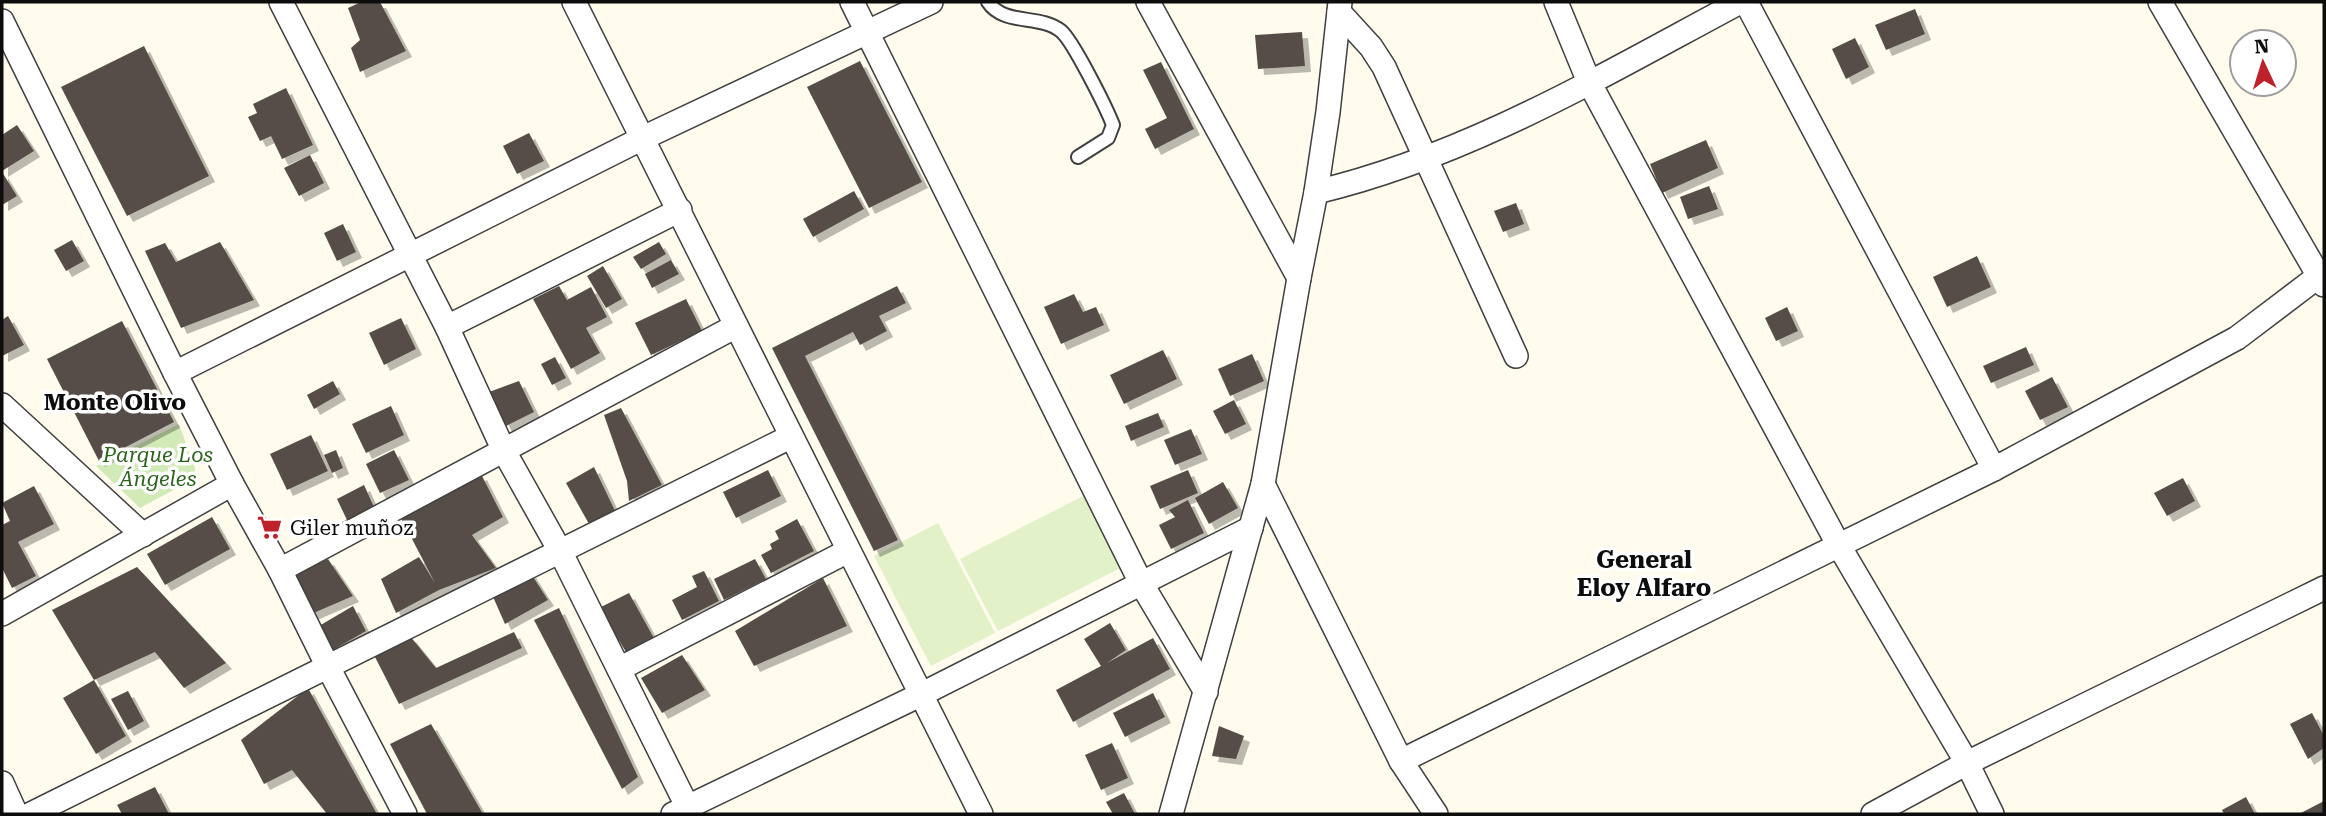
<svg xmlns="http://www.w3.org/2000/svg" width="2326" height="816" font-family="'Roboto Serif',serif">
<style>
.green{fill:#d1eab6}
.pitch{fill:#e3f1c8}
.building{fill:#564e49;filter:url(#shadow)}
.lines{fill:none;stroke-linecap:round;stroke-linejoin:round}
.lane-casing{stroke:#404040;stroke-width:16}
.street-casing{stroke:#404040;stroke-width:26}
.lane{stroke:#fff;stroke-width:12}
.street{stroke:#fff;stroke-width:23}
.labels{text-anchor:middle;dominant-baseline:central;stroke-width:7;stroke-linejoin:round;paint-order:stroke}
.park-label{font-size:21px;font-style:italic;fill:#2c651c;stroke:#fff}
.poi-label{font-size:21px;fill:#0d0d0d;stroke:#fff;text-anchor:start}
.neighbourhood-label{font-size:23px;font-weight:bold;fill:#0d0d0d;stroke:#fff}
.quarter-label{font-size:24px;font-weight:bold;fill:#0d0d0d;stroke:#fff}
</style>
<defs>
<filter id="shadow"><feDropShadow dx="6" dy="6" stdDeviation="0" flood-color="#0004"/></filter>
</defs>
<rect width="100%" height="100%" fill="#fffbed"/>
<path class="green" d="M179 424 195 468 194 479 140 508 96 466Z"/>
<g class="pitch">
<path d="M1087 494 1124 566 998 631 960 559Z"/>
<path d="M938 523 995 633 931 666 874 556Z"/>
</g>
<g class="building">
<path d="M361 2H380L406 51 360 72 351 48 360 40 348 8Z"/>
<path d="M1915 9 1925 34 1886 50 1875 25Z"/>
<path d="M1302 32 1305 66 1258 69 1255 35Z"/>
<path d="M1855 38 1869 67 1846 79 1832 49Z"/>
<path d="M144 46 209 176 127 216 61 87Z"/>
<path d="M860 61 922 182 869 208 807 87Z"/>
<path d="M1161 62 1194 129 1155 149 1145 129 1167 118 1143 70Z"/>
<path d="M286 88 313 145 282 159 271 136 260 141 248 117 257 113 253 104Z"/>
<path d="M17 125 34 151 2 171V135Z"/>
<path d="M529 133 544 161 517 174 503 146Z"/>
<path d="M1706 140 1718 168 1662 193 1650 164Z"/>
<path d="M310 155 324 183 299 196 284 168Z"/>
<path d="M2 172 17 196 2 205Z"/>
<path d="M1709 186 1718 209 1688 219 1680 197Z"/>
<path d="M854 191 864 209 813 237 803 219Z"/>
<path d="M1516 203 1524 224 1503 232 1494 211Z"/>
<path d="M343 224 356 252 337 261 324 233Z"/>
<path d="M72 240 84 261 66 271 54 250Z"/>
<path d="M220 242 254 300 181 328 145 251 165 243 176 262Z"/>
<path d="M659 242 666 254 641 269 633 257Z"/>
<path d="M1977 256 1991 287 1947 307 1933 277Z"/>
<path d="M671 260 679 274 652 288 645 274Z"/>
<path d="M603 266 622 299 606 308 587 276Z"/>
<path d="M559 286 567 300 591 287 607 317 586 328 600 353 571 369 533 299Z"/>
<path d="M897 286 906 303 879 316 887 331 860 345 853 332 805 356 898 540 874 551 772 348Z"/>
<path d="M1074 294 1083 312 1096 307 1104 325 1061 344 1044 307Z"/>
<path d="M686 299 702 331 651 355 635 323Z"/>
<path d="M1787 307 1798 331 1776 341 1765 318Z"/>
<path d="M8 316 24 345 2 356V320Z"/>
<path d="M401 318 416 349 384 365 369 333Z"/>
<path d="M122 321 174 422 99 461 47 359Z"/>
<path d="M2026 347 2034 365 1991 383 1983 366Z"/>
<path d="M1163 350 1177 379 1124 404 1110 375Z"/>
<path d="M1252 354 1264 381 1230 396 1218 369Z"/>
<path d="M555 357 566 378 552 385 541 364Z"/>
<path d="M2052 377 2068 407 2040 420 2025 391Z"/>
<path d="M333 381 340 394 314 409 307 395Z"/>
<path d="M519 381 534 412 506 426 489 392Z"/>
<path d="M1234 400 1246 424 1225 434 1213 411Z"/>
<path d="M391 406 404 435 366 453 352 424Z"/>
<path d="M621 408 662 485 629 501 627 481 604 415Z"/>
<path d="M1158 413 1164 427 1131 441 1125 426Z"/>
<path d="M1191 429 1202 454 1175 465 1164 440Z"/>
<path d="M311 435 328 471 287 490 270 454Z"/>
<path d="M336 450 343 468 332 473 324 455Z"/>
<path d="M394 450 409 480 380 493 366 464Z"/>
<path d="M594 467 618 517 593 531 566 483Z"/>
<path d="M768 470 781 496 736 518 723 492Z"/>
<path d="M1188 470 1198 493 1160 509 1150 486Z"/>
<path d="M481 474 503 517 472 535 496 568 439 590 396 613 381 579 419 557 435 583 400 516Z"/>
<path d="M2183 478 2195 501 2167 516 2154 493Z"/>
<path d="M1223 482 1238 508 1209 524 1195 498Z"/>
<path d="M364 485 374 507 347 520 337 499Z"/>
<path d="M34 486 54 524 18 542 36 576 12 588 2 568V525L10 521 2 503Z"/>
<path d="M1188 500 1204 533 1171 549 1159 525 1175 517 1169 510Z"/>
<path d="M212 517 230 549 165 585 147 554Z"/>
<path d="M797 519 814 551 771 573 761 555 772 549 770 544 779 539 775 531Z"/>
<path d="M328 559 353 596 309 615 290 576Z"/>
<path d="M755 559 766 579 724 600 714 579Z"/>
<path d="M137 567 226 663 184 688 155 652 94 680 52 610Z"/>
<path d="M704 571 719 601 682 620 672 600 697 587 692 576Z"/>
<path d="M530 572 548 600 505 624 490 590Z"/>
<path d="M823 578 847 626 754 666 735 631Z"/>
<path d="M629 593 655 640 626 652 599 608Z"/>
<path d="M353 606 366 631 333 650 319 626Z"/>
<path d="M559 608 638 777 622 789 534 620Z"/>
<path d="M1110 623 1126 650 1107 663 1153 638 1170 669 1073 722 1056 690 1101 666 1084 639Z"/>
<path d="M514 632 522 648 399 704 374 655 410 636 436 668Z"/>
<path d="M682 655 705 690 662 713 641 678Z"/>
<path d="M94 680 126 736 96 754 63 698Z"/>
<path d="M308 688 377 814H327L292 770 264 784 241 740Z"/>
<path d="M128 691 144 721 128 730 111 699Z"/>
<path d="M1153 693 1165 717 1125 737 1113 713Z"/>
<path d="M2312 713 2324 736V748L2308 759 2290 724Z"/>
<path d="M431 724 483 814H427L390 744Z"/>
<path d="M1219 726 1244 736 1236 759 1212 756Z"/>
<path d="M1112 743 1128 778 1101 790 1085 755Z"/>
<path d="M155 787 169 814H122L117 805Z"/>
<path d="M1124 793 1135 814H1113L1106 802Z"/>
<path d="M2246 797 2255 814H2224L2222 810Z"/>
<path d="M2324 801V814H2299Z"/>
</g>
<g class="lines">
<defs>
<path id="lane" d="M988 2C1004 26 1040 14 1061 31 1073 41 1106 107 1113 125L1108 138 1078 157"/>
<g id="street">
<path d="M281 2 447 327 504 451 560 551 691 814"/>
<path d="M574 2 981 814"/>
<path d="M852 2 1141 583 1206 692"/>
<path d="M1148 2 1299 278"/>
<path d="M1556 2 1589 82 1838 544 1967 763 1992 814"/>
<path d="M1746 2 1994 469"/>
<path d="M2160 2 2324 285"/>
<path d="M1339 12 1371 47 1384 67 1516 356"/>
<path d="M2 21 175 373 232 484 280 570 328 667 405 814"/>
<path d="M1316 192C1468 156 1603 75 1740 2"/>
<path d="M447 327 680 210"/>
<path d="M175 373 643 138 931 2"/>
<path d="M2 405 143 535"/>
<path d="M1263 484 1401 761 1436 814"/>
<path d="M280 570 736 326"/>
<path d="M2 614 232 484"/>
<path d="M619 669 848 551"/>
<path d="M1401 761 1994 469 2237 338 2324 272"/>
<path d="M2 783 16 814"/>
<path d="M31 814 790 437"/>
<path d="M673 814 922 694 1251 528"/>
<path d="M1171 814 1263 484 1299 278 1316 192 1328 112 1340 2"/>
<path d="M1873 814 1967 763 2324 588"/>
</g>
</defs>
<use href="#lane" class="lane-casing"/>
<use href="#street" class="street-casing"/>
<use href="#lane" class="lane"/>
<use href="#street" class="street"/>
</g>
<defs>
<symbol id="supermarket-bare" viewBox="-9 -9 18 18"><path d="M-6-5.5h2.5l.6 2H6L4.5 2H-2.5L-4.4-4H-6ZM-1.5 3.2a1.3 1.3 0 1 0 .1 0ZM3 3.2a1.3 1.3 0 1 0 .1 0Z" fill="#be232b" stroke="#fff" stroke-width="2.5" paint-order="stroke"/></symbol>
</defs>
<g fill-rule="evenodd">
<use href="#supermarket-bare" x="252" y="510" width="35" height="35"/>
</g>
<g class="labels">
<g class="park-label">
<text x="158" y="455">Parque Los<tspan x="158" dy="24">Ángeles</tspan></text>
</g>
<g class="poi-label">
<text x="290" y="528">Giler muñoz</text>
</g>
<g class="neighbourhood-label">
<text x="115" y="402">Monte Olivo</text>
</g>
<g class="quarter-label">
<text x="1644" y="560">General<tspan x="1644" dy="28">Eloy Alfaro</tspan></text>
</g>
</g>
<rect width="2326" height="816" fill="none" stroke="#0d0d0d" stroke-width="7"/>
<g transform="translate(2263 63) rotate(356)"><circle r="33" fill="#ffffff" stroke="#9e9e9e" stroke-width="2"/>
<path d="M0-5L12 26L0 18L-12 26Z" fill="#be232b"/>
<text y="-10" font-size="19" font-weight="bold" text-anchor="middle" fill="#0d0d0d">N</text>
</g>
</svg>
